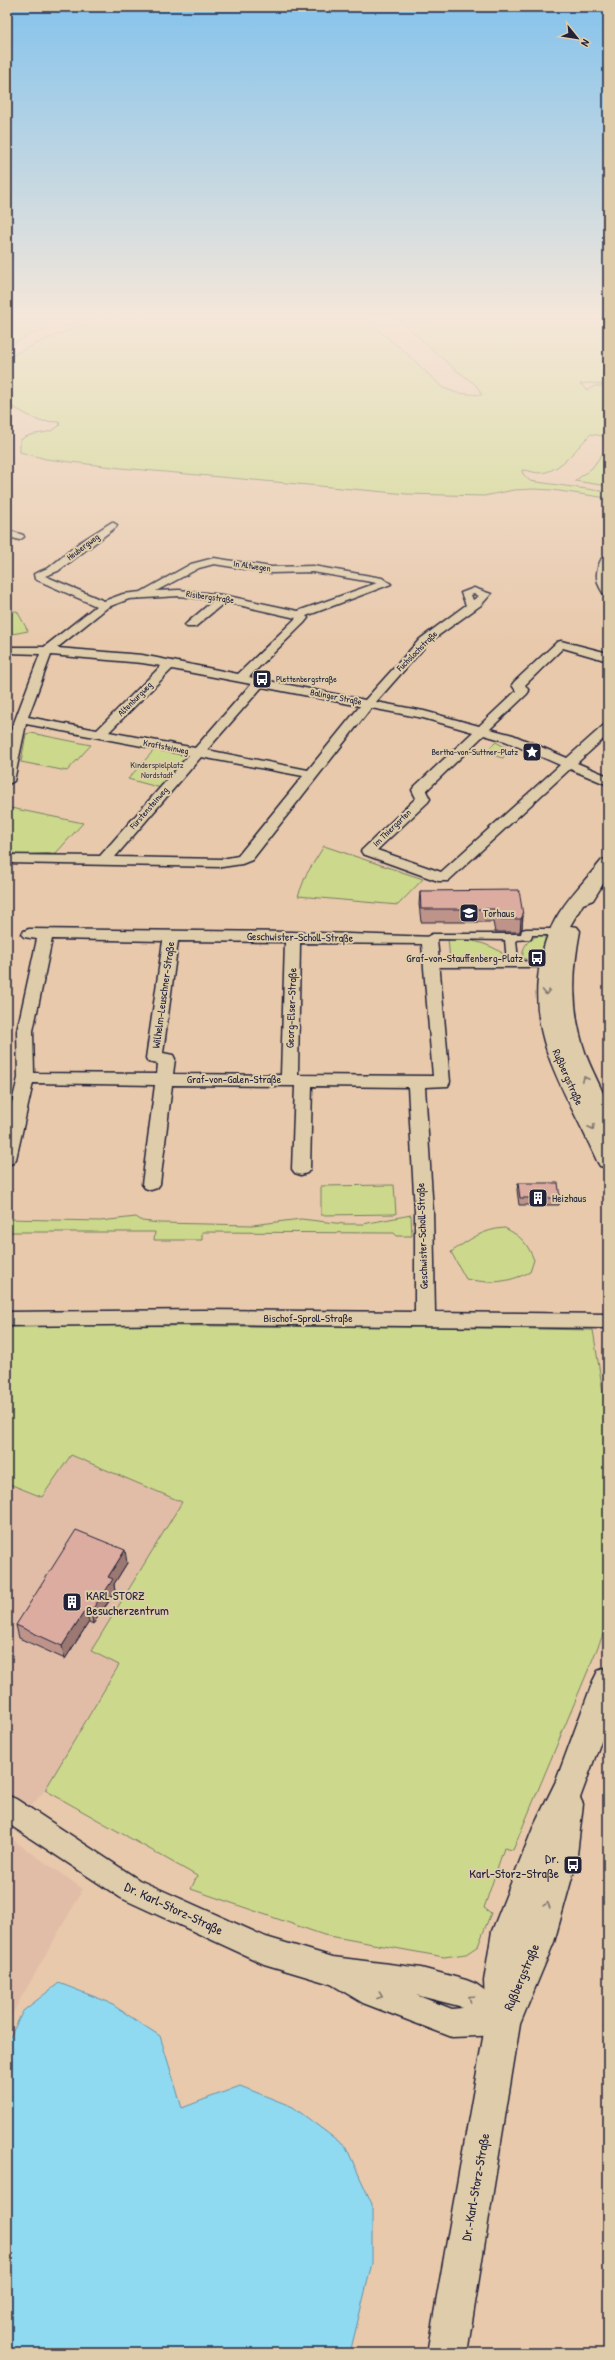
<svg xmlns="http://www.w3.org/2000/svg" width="615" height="2360" font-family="'Patrick Hand',sans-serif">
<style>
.built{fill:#e1bda7}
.green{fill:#ccd88b;stroke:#777d63}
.water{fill:#90daf1;stroke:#6490a8}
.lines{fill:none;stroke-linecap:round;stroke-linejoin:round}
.pedestrian-casing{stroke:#22223b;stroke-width:3}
.minor-casing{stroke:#22223b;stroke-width:3}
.tertiary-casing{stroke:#22223b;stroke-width:3}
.pedestrian{fill:#dfccaa;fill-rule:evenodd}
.minor{fill:#dfccaa;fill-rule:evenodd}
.tertiary{fill:#dfccaa;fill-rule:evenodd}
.wall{fill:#be948a;stroke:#22223b}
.shaded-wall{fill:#9b7871;stroke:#22223b}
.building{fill:#ddaca1;stroke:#22223b}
.oneway{stroke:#807772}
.labels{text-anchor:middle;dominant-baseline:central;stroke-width:4;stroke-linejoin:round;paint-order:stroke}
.far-street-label{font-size:9px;fill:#22223b;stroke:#dfccaa}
.far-poi-label{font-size:9px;fill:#22223b;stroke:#dfccaa;text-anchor:start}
.far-park-label{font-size:9px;fill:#3c3d47;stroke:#dfccaa}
.poi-label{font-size:11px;fill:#22223b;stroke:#dfccaa;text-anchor:start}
.street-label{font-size:11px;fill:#22223b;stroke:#dfccaa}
.near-poi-label{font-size:13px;fill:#22223b;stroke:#dfccaa;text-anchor:start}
.near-street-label{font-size:13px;fill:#22223b;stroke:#dfccaa}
</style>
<rect width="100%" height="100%" fill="#e8c9ac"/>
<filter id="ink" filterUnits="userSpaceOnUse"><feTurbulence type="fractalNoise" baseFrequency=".025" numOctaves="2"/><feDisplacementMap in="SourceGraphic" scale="8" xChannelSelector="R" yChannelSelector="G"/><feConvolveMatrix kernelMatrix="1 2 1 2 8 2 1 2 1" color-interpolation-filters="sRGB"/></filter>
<g filter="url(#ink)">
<g class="built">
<path d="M71 1455 182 1502 92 1651 119 1664 45 1790 7 1835V1483L42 1497Z"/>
<path d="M7 1836 83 1889 7 2023Z"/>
</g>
<g class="green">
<path d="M7 314H112L31 334 7 347Z"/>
<path d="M114 314H362L366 320 403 350 443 388 457 393 482 395 476 385 451 366 393 314H608V385L589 383 580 384 587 390 595 386H608V437L591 434C577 447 561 472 540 473 534 473 528 470 522 470L523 474 530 481 608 492V498L552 490 534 489 514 490 484 496 407 494 121 468 46 459 20 452V440C33 430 48 437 60 425L59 422 39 421 7 404V358C33 345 58 333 86 324 95 321 109 323 114 314Z"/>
<path d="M608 446V486L575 481 592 468Z"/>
<path d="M17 611 28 631 7 635V612Z"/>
<path d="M31 733 91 745 67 771 21 762 26 734Z"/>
<path d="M496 742 508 749 503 758 484 753Z"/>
<path d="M155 749 191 753 161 788 128 779Z"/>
<path d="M11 808 83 823 56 853 18 855 8 850 7 846Z"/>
<path d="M324 846 423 879 398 905 298 896 306 875Z"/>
<path d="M546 934 541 956 536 955 535 962 523 958C521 944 533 935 546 934Z"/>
<path d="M448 938C466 939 487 942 502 953L503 958 499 961H450Z"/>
<path d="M394 1185 396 1214 321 1215V1186Z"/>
<path d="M411 1215 412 1236H397L394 1233 202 1232V1240H154L155 1232H7V1219L100 1221 136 1217 142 1221 160 1223 252 1225 301 1219 344 1224H363Z"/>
<path d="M505 1228C522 1237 527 1243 534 1260L530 1272C507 1283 491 1284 466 1279L451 1252C469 1240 483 1229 505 1228Z"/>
<path d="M7 1325 425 1327 593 1330 608 1423V1616L602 1637 513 1850 504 1848 484 1908 491 1913 478 1946 466 1954 444 1957 324 1935 191 1889 197 1876 45 1790 119 1665 91 1651 182 1502 71 1455 42 1497 7 1483Z"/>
</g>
<path class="water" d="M59 1983 108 2002 160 2036 182 2108 240 2086 293 2107 346 2147 372 2204V2263L350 2353H7V2043L23 2011Z"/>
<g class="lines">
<defs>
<path id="pedestrian" d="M526 929H550L555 932 550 935H532L531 939 516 940 518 961 542 962 548 965 546 967H432L426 964 432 961H507L505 940 438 939 429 943 425 942V938L432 934H521L522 930Z"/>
<g id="minor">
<path d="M112 522 117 525 116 527 58 571 45 576 104 601 123 594 141 592 191 564 214 558 271 567 313 566 382 578 391 584 306 616 308 618 304 623 249 677 365 700 420 639 466 605 461 593 474 588 491 594 481 605 428 643 376 702 424 711 479 726 516 691 512 685 514 682 557 642 561 641 608 653V661L563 648 525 685 529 691 527 694 490 729 513 735 567 758 604 725 608 724V735L577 763 608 776V785L570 769 448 881H438L363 854 361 851 416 798 412 790 414 787 473 732 423 718 371 708 252 860 242 864 222 867 7 863V855L100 856 189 755 26 724 14 781 7 785V750L12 728 40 654 7 653V647H44L96 606 35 579 34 574 50 567 79 543ZM214 564 271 573 313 572 377 583 298 611 223 595 179 590 156 591 199 568ZM474 594 479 596 473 600 471 595ZM179 596 214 600 187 623 185 625 187 627H195L225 602 296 618 238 674 142 655 57 648 108 607 129 599ZM51 655 142 663 161 666 97 730 28 717ZM172 669 251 684 195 748 109 732ZM262 687 360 706 308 770 207 750ZM484 735 505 741 560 765 441 872 377 850 428 802 430 799 426 791ZM201 757 303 776 238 856 222 859 115 857Z"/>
<path d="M7 530 23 535 24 537 19 540 7 536Z"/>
<path d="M29 929 293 932 434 937 437 940 450 1082 448 1086 425 1087 433 1212 435 1312 608 1314V1328L203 1324 7 1326V1312L203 1310 415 1312V1212L408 1087 312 1086 310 1169 307 1173 301 1175 295 1173 292 1169 295 1086 172 1085 160 1184 157 1188 151 1190 145 1188 142 1184 155 1085 33 1083 16 1159 13 1163 7 1165V1122L18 1078 17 1031 37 939 24 937 21 934 24 931ZM52 939 163 941 146 1058 148 1062 158 1064 157 1074 34 1073 33 1031ZM178 941 285 942 281 1075 173 1074 175 1059 173 1055 163 1053ZM300 943 422 944 433 1076 298 1075Z"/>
<path d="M7 1795 16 1799 139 1880 266 1937 333 1957 421 1968 466 1980 476 1984 513 2011 517 2021 513 2031 503 2035 452 2037 363 2003 331 1984 264 1964 121 1898 7 1823ZM416 1995 459 2006 462 2008 452 2009Z"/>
</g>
<g id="tertiary">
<path d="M608 554V594L603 593C595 581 595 571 602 558Z"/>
<path d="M608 859V876L593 900 583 904 570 926 577 927 580 931C572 973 571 1011 585 1052 591 1070 601 1086 607 1103 610 1111 608 1123 608 1131L604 1130 608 1138V1168L600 1166 597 1161C571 1100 531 1048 538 978 540 958 545 938 555 920 567 898 586 880 602 860Z"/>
<path d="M608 1667V1722L580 1798 583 1804 576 1863 554 1942 520 2024 467 2353H427L486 2021 484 1981 492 1931 533 1828 556 1781 593 1681 598 1671Z"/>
</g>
</defs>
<use href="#pedestrian" class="pedestrian-casing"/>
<use href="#minor" class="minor-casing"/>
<use href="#tertiary" class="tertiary-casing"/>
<use href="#pedestrian" class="pedestrian"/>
<use href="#minor" class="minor"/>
<use href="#tertiary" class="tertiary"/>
</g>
<g class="wall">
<path d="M420 891 523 915 522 928 520 932H495L493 922H421L419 904Z"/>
<path d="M518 1183 560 1198 559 1205H519L517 1190Z"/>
<path d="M127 1563 114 1584 115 1592 108 1603 93 1624 89 1622 65 1659 19 1638 16 1625Z"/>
</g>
<g class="shaded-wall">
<path d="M523 915 522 928 520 932 521 919Z"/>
<path d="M125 1550 127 1563 114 1584 115 1592 93 1624 91 1611 108 1577Z"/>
<path d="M86 1609 89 1622 65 1659 62 1646Z"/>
</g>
<g class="building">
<path d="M519 890 523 915 521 919H496L495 909H421L420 891Z"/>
<path d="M518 1183H558L560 1198H520Z"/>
<path d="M76 1530 125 1550 108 1577 113 1579 106 1590 91 1611 86 1609 62 1646 16 1625Z"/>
</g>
<defs><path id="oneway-chevron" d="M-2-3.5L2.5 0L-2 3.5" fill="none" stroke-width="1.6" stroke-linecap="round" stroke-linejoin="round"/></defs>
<g class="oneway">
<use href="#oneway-chevron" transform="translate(546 992) rotate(91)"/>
<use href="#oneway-chevron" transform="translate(585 1079) rotate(-116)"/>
<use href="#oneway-chevron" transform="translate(592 1127) rotate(63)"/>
<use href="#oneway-chevron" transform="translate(547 1905) rotate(-74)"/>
<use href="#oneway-chevron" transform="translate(380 1996) rotate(20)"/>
<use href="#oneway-chevron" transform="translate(471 1998) rotate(-145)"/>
</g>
</g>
<linearGradient id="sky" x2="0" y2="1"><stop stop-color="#85c3ec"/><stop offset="0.49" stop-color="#f5e7da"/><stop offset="1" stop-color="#f5e7da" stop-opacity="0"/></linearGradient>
<rect width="615" height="644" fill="url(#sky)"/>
<defs>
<symbol id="bus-square" viewBox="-11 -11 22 22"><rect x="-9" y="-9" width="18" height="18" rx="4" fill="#22223b" stroke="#dfccaa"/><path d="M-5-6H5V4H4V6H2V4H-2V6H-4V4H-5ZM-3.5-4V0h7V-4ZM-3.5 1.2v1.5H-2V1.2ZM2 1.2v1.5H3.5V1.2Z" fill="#fff"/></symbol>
<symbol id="sight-square" viewBox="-11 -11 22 22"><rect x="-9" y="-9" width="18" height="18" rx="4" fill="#22223b" stroke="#dfccaa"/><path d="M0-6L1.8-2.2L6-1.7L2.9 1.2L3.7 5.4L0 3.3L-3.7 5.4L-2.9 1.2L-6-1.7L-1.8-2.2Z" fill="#fff"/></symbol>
<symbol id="school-square" viewBox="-11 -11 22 22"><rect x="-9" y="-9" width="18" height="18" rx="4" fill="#22223b" stroke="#dfccaa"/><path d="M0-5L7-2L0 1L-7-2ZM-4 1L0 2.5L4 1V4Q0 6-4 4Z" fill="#fff"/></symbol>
<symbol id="building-square" viewBox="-11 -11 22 22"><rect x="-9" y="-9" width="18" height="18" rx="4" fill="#22223b" stroke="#dfccaa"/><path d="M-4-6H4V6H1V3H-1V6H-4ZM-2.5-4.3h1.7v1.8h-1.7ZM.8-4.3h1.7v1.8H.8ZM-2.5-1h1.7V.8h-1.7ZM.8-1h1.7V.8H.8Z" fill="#fff"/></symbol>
</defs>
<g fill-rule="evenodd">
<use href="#bus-square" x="251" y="668" width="22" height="22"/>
<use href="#sight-square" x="521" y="741" width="22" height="22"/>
<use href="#school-square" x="458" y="902" width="22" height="22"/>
<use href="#bus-square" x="526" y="947" width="22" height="22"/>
<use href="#building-square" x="527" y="1187" width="22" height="22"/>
<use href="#building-square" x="61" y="1591" width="22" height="22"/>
<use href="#bus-square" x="562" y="1854" width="22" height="22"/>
</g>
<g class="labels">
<g class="far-street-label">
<text transform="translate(83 547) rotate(-37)">Heubergweg</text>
<text transform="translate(252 566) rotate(8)">In Altwegen</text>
<text transform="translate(210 597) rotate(8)">Risibergstraße</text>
<text transform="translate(417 651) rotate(-45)">Fuchslochstraße</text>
<text transform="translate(336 697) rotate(11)">Balinger Straße</text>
<text transform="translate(135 699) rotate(-45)">Altenburgweg</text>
<text transform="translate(166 747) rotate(11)">Kraftsteinweg</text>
<text transform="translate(149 808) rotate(-49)">Fürstensteinweg</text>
<text transform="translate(392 828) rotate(-44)">Im Thiergarten</text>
</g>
<g class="far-poi-label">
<text x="276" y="679">Plettenbergstraße</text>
<text x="518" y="752" text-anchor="end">Bertha-von-Suttner-Platz</text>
</g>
<g class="far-park-label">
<text x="157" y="765">Kinderspielplatz<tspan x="157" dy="10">Nordstadt</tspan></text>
</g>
<g class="poi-label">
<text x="483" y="913">Torhaus</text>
<text x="523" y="958" text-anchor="end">Graf-von-Stauffenberg-Platz</text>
<text x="552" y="1198">Heizhaus</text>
</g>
<g class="street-label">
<text transform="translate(300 937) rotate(1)">Geschwister-Scholl-Straße</text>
<text transform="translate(163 995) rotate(-82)">Wilhelm-Leuschner-Straße</text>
<text transform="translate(291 1008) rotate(-88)">Georg-Elser-Straße</text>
<text transform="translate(568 1077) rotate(66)">Rußbergstraße</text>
<text x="234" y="1079">Graf-von-Galen-Straße</text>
<text transform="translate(422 1236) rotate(-92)">Geschwister-Scholl-Straße</text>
<text x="308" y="1318">Bischof-Sproll-Straße</text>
</g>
<g class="near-poi-label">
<text x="86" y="1595">KARL STORZ<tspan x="86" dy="15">Besucherzentrum</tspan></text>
<text x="559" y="1858" text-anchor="end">Dr.<tspan x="559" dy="15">Karl-Storz-Straße</tspan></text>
</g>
<g class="near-street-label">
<text transform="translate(174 1908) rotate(25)">Dr. Karl-Storz-Straße</text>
<text transform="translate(521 1977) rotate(-67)">Rußbergstraße</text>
<text transform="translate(475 2187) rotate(-80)">Dr.-Karl-Storz-Straße</text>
</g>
</g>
<rect width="615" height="2360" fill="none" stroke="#dfccaa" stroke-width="24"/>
<rect x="12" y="12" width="591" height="2336" fill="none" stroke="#22223b" stroke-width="1.5" filter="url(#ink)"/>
<g transform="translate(577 38) rotate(120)" stroke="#dfccaa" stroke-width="3" paint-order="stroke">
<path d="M0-3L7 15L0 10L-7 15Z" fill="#22223b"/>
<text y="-6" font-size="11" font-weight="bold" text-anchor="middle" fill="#22223b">N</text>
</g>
</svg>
